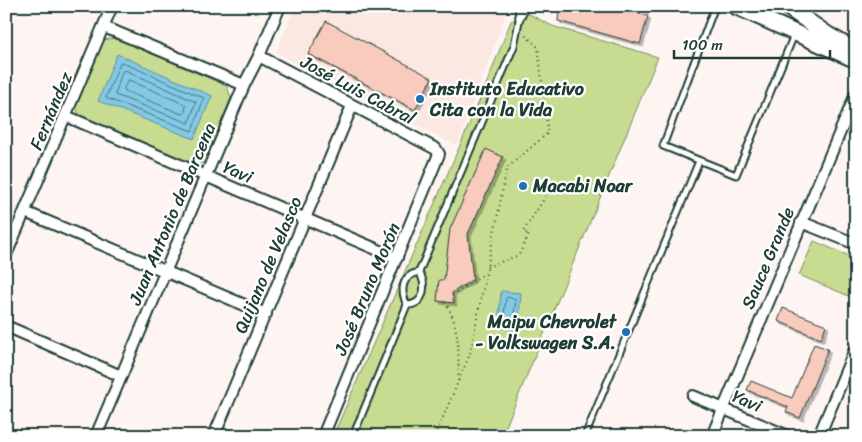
<svg xmlns="http://www.w3.org/2000/svg" width="862" height="442" font-family="Sriracha,sans-serif">
<style>
.built{fill:#fce8e2}
.green{fill:#c7dc91;stroke:#738c62}
.water{fill:#83c8e5;stroke:#5b909e}
.lines{fill:none;stroke-linecap:round;stroke-linejoin:round}
.shore{stroke:#47757b;stroke-width:1}
.building{fill:#f8cbbc;stroke:#1f3d34;filter:url(#shadow)}
.lane-casing{stroke:#1f3d34;stroke-width:9}
.street-casing{stroke:#1f3d34;stroke-width:14}
.secondary-casing{stroke:#1f3d34;stroke-width:19}
.path{stroke:#1f3d34;stroke-width:2;stroke-dasharray:1 4;stroke-linecap:butt}
.lane{stroke:#fff;stroke-width:5}
.street{stroke:#fff;stroke-width:10}
.secondary{stroke:#fff;stroke-width:15}
.poi-dot{fill:#1f6fb2;stroke:#fff;stroke-width:2}
.labels{text-anchor:middle;dominant-baseline:central;stroke-width:4.5;stroke-linejoin:round;paint-order:stroke}
.poi-label{font-size:18px;font-weight:bold;fill:#1f3d34;stroke:#fff;text-anchor:start}
.street-label{font-size:18px;fill:#1f3d34;stroke:#fff}
</style>
<defs>
<filter id="shadow"><feDropShadow dx="3" dy="3" stdDeviation="0" flood-color="#0004"/></filter>
</defs>
<rect width="100%" height="100%" fill="#fef5f2"/>
<filter id="ink" filterUnits="userSpaceOnUse"><feTurbulence type="fractalNoise" baseFrequency=".02" numOctaves="2"/><feDisplacementMap in="SourceGraphic" scale="10" xChannelSelector="R" yChannelSelector="G"/><feConvolveMatrix kernelMatrix="1 2 1 2 8 2 1 2 1" color-interpolation-filters="sRGB"/></filter>
<g filter="url(#ink)">
<path class="built" d="M295 6H509L457 146 276 53Z"/>
<g class="green">
<path d="M529 14 552 26 658 57 502 436H333L482 95 511 21Z"/>
<path d="M116 38 227 86 231 98 205 162 196 165 79 115 76 107 103 40Z"/>
<path d="M814 241 856 259V299L799 275Z"/>
</g>
<g class="water">
<path d="M117 54 212 96 194 139 98 101Z"/>
<path d="M501 291 521 293 518 330 498 328Z"/>
</g>
<g class="lines">
<g class="shore">
<path d="M121 62 204 98 192 131 106 98Z"/>
<path d="M125 70 196 102 189 123 115 95 122 72Z"/>
<path d="M129 80 186 105 185 113 182 114 125 91 124 88Z"/>
<path d="M508 297 516 300 513 322 511 324 503 322 506 299Z"/>
</g>
</g>
<g class="building">
<path d="M559 6H613L648 16 640 44 558 21Z"/>
<path d="M326 21 432 78 415 110 308 54Z"/>
<path d="M486 149 503 157 468 234 473 279 452 293 454 303 437 301 439 280H444L450 229Z"/>
<path d="M783 308 826 325 821 339 778 321Z"/>
<path d="M814 344 828 349 800 418 786 412 788 407 747 390 751 381 792 398Z"/>
</g>
<g class="lines">
<defs>
<g id="lane">
<path d="M518 6 519 21"/>
<path d="M715 6 663 146 736 175 794 35"/>
<path d="M419 272 514 46 519 21 526 6"/>
<path d="M419 272C427 284 425 305 407 305 400 291 401 276 419 272Z"/>
<path d="M353 436 407 305"/>
<path d="M585 436 699 161"/>
</g>
<g id="street">
<path d="M104 27 244 85"/>
<path d="M259 56 436 149 439 154 323 436"/>
<path d="M66 116 397 258"/>
<path d="M25 212 266 314"/>
<path d="M801 222 856 244"/>
<path d="M6 255 112 6"/>
<path d="M6 326 121 376"/>
<path d="M693 396 788 436"/>
<path d="M96 436 244 85 259 56 280 6"/>
<path d="M214 436 352 106"/>
<path d="M712 436 856 94"/>
<path d="M819 436 856 347"/>
</g>
<g id="secondary">
<path d="M735 6 856 60"/>
<path d="M786 6 828 35 856 51"/>
</g>
</defs>
<use href="#lane" class="lane-casing"/>
<use href="#street" class="street-casing"/>
<use href="#secondary" class="secondary-casing"/>
<g class="path">
<path d="M487 267 519 255 529 234 523 232 551 188"/>
<path d="M452 296 485 273"/>
<path d="M445 302C460 325 459 355 458 382"/>
<path d="M435 436 470 354 507 168 548 133 538 47 524 34"/>
</g>
<use href="#lane" class="lane"/>
<use href="#street" class="street"/>
<use href="#secondary" class="secondary"/>
</g>
</g>
<g class="poi-dot">
<circle cx="420" cy="99" r="5"/>
<circle cx="523" cy="186" r="5"/>
<circle cx="626" cy="332" r="5"/>
</g>
<g class="labels">
<g class="poi-label">
<text x="430" y="89">Instituto Educativo<tspan x="430" dy="21">Cita con la Vida</tspan></text>
<text x="533" y="186">Macabi Noar</text>
<text x="616" y="322" text-anchor="end">Maipu Chevrolet<tspan x="616" dy="21">- Volkswagen S.A.</tspan></text>
</g>
<g class="street-label">
<text transform="translate(358 90) rotate(28)">José Luis Cabral</text>
<text transform="translate(51 111) rotate(-67)">Fernández</text>
<text transform="translate(238 172) rotate(23)">Yavi</text>
<text transform="translate(172 214) rotate(-67)">Juan Antonio de Barcena</text>
<text transform="translate(768 258) rotate(-67)">Sauce Grande</text>
<text transform="translate(268 265) rotate(-67)">Quijano de Velasco</text>
<text transform="translate(367 289) rotate(-67)">José Bruno Morón</text>
<text transform="translate(747 401) rotate(23)">Yavi</text>
</g>
</g>
<rect width="862" height="442" fill="none" stroke="#fff" stroke-width="25"/>
<rect x="12" y="12" width="837" height="417" fill="none" stroke="#1f3d34" stroke-width="2" filter="url(#ink)"/>
<path d="M674 50v8h156v-8" fill="none" stroke="#1f3d34" stroke-width="2.5"/>
<text x="682" y="50" font-size="15" fill="#1f3d34" stroke="#ffffff" stroke-width="4" paint-order="stroke">100 m</text>
</svg>
